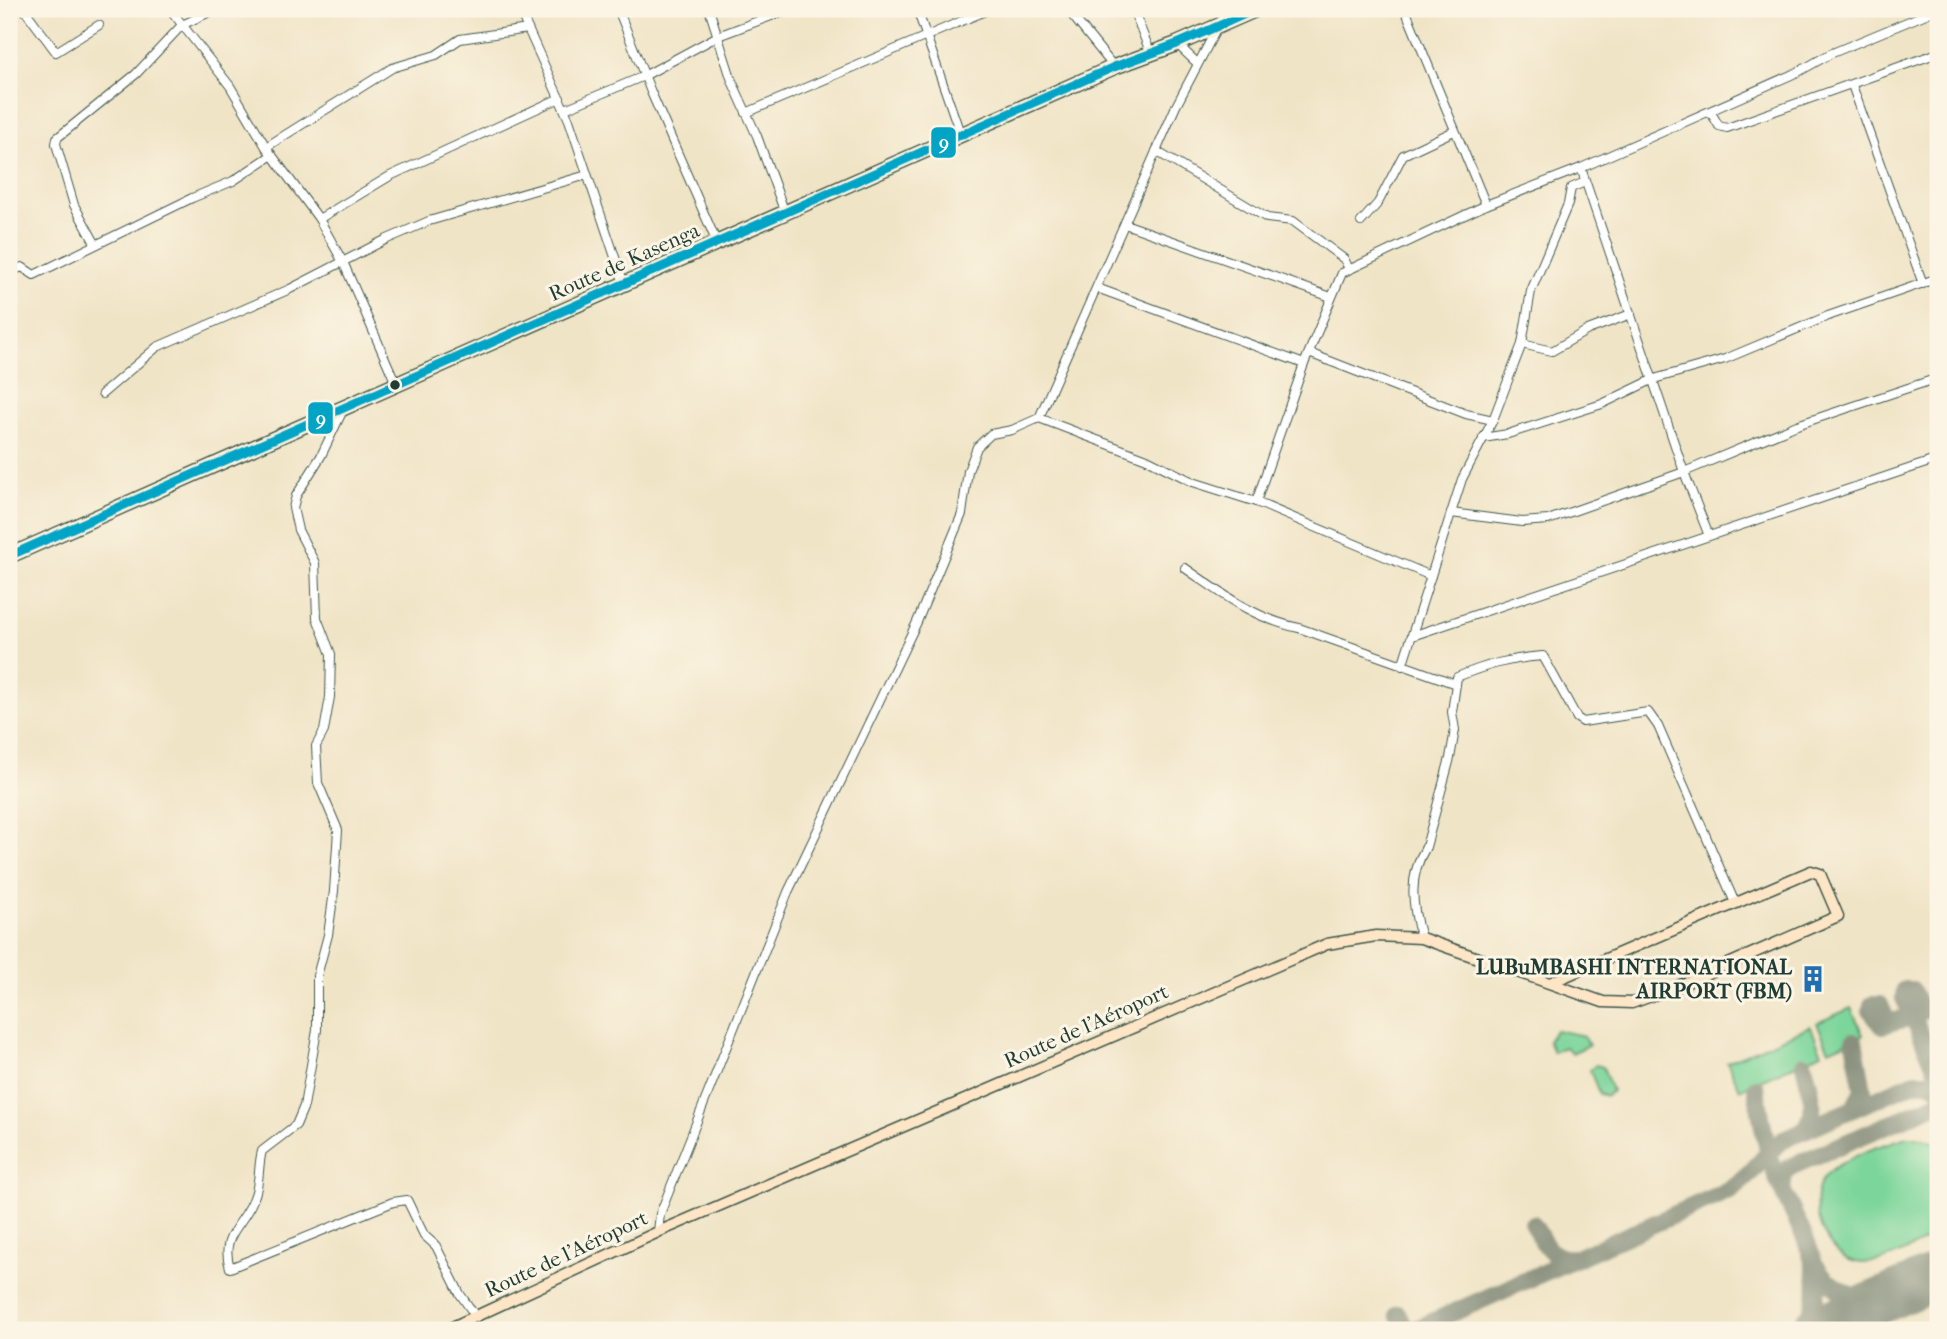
<svg xmlns="http://www.w3.org/2000/svg" width="1947" height="1339" font-family="'IM FELL French Canon',serif">
<style>
.green{fill:#7cd59a;stroke:#4e8967;stroke-width:2}
.lines{fill:none;stroke-linecap:round;stroke-linejoin:round}
.taxiway{stroke:#88907d;stroke-width:18}
.runway{stroke:#88907d;stroke-width:46}
.street-casing{stroke:#3e564a;stroke-width:10}
.secondary-casing{stroke:#3e564a;stroke-width:13}
.highway-casing{stroke:#3e564a;stroke-width:17}
.street{stroke:#fff;stroke-width:8}
.secondary{stroke:#fee5c5;stroke-width:10}
.highway{stroke:#fcbd6f;stroke-width:14}
.bus-1-casing{stroke:#fcf5e5;stroke-width:14}
.bus-1{stroke:#02a4c6;stroke-width:9}
.bus-dot{fill:#1f3d34;stroke:#fcf5e5;stroke-width:2.5}
.labels{text-anchor:middle;dominant-baseline:central;stroke-width:6;stroke-linejoin:round;paint-order:stroke}
.street-label{font-size:21px;fill:#1f3d34;stroke:#fcf5e5}
.poi-label{font-size:21px;font-weight:bold;fill:#1f3d34;stroke:#fcf5e5;text-anchor:end}
.line-badge{stroke:#fcf5e5;stroke-width:2.5}
.badge-label{font-size:19px;text-anchor:middle;font-weight:bold;fill:#fff}
</style>
<rect width="100%" height="100%" fill="#fcf5e5"/>
<filter id="ink" filterUnits="userSpaceOnUse"><feTurbulence type="fractalNoise" baseFrequency=".0143" numOctaves="2"/><feDisplacementMap in="SourceGraphic" scale="14" xChannelSelector="R" yChannelSelector="G"/><feConvolveMatrix kernelMatrix="1 2 1 2 8 2 1 2 1" color-interpolation-filters="sRGB"/></filter>
<filter id="wash" filterUnits="userSpaceOnUse"><feTurbulence type="fractalNoise" baseFrequency=".00686" numOctaves="4" result="noise"/><feDisplacementMap in="SourceGraphic" scale="28" xChannelSelector="R" yChannelSelector="G"/><feGaussianBlur stdDeviation="1.57" result="paint"/><feColorMatrix in="noise" values="0 0 0 0 0 0 0 0 0 0 0 0 0 0 0 0 0 1.4 0 .05"/><feComposite in="paint" operator="in"/></filter>
<g filter="url(#wash)">
<rect width="100%" height="100%" fill="#f0e4c6"/>
<g class="green">
<path d="M1851 1008 1863 1035 1829 1050 1817 1023Z"/>
<path d="M1810 1026 1822 1053 1740 1089 1727 1062Z"/>
<path d="M1555 1030 1584 1036 1589 1045 1572 1053 1565 1047 1553 1052 1548 1041Z"/>
<path d="M1596 1065 1603 1067 1612 1091 1606 1096 1599 1094 1590 1070Z"/>
<path d="M1908 1137H1918L1938 1144V1235C1917 1244 1887 1264 1863 1263 1825 1263 1800 1197 1829 1172 1848 1156 1884 1144 1908 1137Z"/>
</g>
<g class="lines">
<g class="taxiway">
<path d="M1938 976V987"/>
<path d="M1886 1019 1880 1005H1872L1871 1010 1882 1025 1906 1018 1915 1021 1938 1074"/>
<path d="M1916 1020 1917 1013 1938 1004"/>
<path d="M1915 1021 1904 998 1905 990H1912L1919 1005"/>
<path d="M1854 1041 1863 1090 1854 1108"/>
<path d="M1804 1064C1808 1084 1820 1112 1805 1129"/>
<path d="M1756 1088C1761 1116 1765 1145 1775 1172 1792 1222 1842 1280 1801 1330"/>
<path d="M1782 1190 1784 1174 1790 1167 1938 1103"/>
<path d="M1533 1224C1543 1241 1549 1261 1573 1258"/>
<path d="M1816 1266C1832 1292 1855 1299 1884 1300"/>
<path d="M1398 1314 1406 1330"/>
<path d="M1414 1330 1730 1190C1753 1176 1763 1153 1786 1138L1915 1082H1928L1938 1087"/>
</g>
<path class="runway" d="M1814 1330 1938 1276"/>
</g>
</g>
<g filter="url(#ink)">
<g class="lines">
<defs>
<g id="street">
<path d="M24 9 56 52 99 25"/>
<path d="M170 9 230 86 266 147 319 219 344 264 397 386"/>
<path d="M519 9 569 120 624 284"/>
<path d="M618 9 651 92 717 243"/>
<path d="M709 9 732 81 757 136 785 213"/>
<path d="M917 9 961 136"/>
<path d="M1067 9 1114 67"/>
<path d="M1133 9 1151 54"/>
<path d="M1405 9 1486 205"/>
<path d="M1177 44 1196 62"/>
<path d="M1852 85 1923 284"/>
<path d="M565 109 644 76 718 36 790 9"/>
<path d="M1710 111 1719 126 1727 128 1938 53"/>
<path d="M746 113 990 9"/>
<path d="M266 147 392 68 436 55 460 39 528 29"/>
<path d="M1156 151 1267 218 1293 221 1344 259 1348 267"/>
<path d="M1581 168 1684 472 1709 536"/>
<path d="M319 219 390 176 560 98"/>
<path d="M1361 222 1378 203 1403 155 1454 131"/>
<path d="M1125 224 1331 297"/>
<path d="M95 243 74 205 56 144 57 138 136 74 182 25 212 11 259 9"/>
<path d="M9 272 22 267 34 275 192 198 233 181 272 155"/>
<path d="M1097 288 1304 364"/>
<path d="M1522 344 1552 351 1588 330 1631 314"/>
<path d="M1309 353 1466 414 1493 420"/>
<path d="M102 394 157 347 290 289 385 240 429 221 587 175"/>
<path d="M344 408 321 456 296 496 293 508 298 530 315 563 317 618 331 654 330 697 324 731 316 746 318 783 338 830 334 891 328 935 317 976V1030L304 1106 296 1125 262 1151C258 1165 260 1181 255 1195 245 1226 219 1233 230 1268L393 1202 407 1200 424 1235 436 1246 460 1294 476 1317"/>
<path d="M1039 418 1147 459 1193 482 1256 502 1431 576"/>
<path d="M1483 438 1508 434 1602 404 1654 379 1725 359 1828 316 1938 278"/>
<path d="M1256 502 1304 364 1342 273 1486 205 1581 168 1800 71 1830 54 1938 9"/>
<path d="M1451 513 1522 522 1548 520 1684 472 1797 425 1938 378"/>
<path d="M1185 568C1223 594 1252 618 1299 628L1456 684"/>
<path d="M1412 636 1938 459"/>
<path d="M1402 666 1462 479 1493 420 1515 362 1522 344 1531 291 1568 204 1571 188 1585 182"/>
<path d="M1421 938C1412 906 1408 876 1426 847L1450 758 1455 730 1452 712 1457 677C1486 665 1511 658 1543 656L1577 718 1583 722 1648 712 1658 726 1735 903"/>
<path d="M658 1232 660 1214 788 892 917 622 962 514 968 471 977 447 991 434 1012 430 1039 418 1176 106 1227 9"/>
</g>
<path id="secondary" d="M446 1330 658 1232 1327 944 1376 936 1421 938 1603 1002 1632 1003 1676 987 1838 916 1820 874 1811 871 1552 982"/>
<path id="highway" d="M9 556 1114 67 1177 44 1257 9"/>
</defs>
<use href="#street" class="street-casing"/>
<use href="#secondary" class="secondary-casing"/>
<use href="#highway" class="highway-casing"/>
<use href="#street" class="street"/>
<use href="#secondary" class="secondary"/>
<use href="#highway" class="highway"/>
<defs>
<path id="bus-1" d="M9 556 1114 67 1177 44 1257 9"/>
</defs>
<use href="#bus-1" class="bus-1-casing"/>
<use href="#bus-1" class="bus-1"/>
</g>
</g>
<defs>
<symbol id="building-bare" viewBox="-9 -9 18 18"><path d="M-4-6H4V6H1V3H-1V6H-4ZM-2.5-4.3h1.7v1.8h-1.7ZM.8-4.3h1.7v1.8H.8ZM-2.5-1h1.7V.8h-1.7ZM.8-1h1.7V.8H.8Z" fill="#1f6fb2" stroke="#fcf5e5" stroke-width="2.5" paint-order="stroke"/></symbol>
</defs>
<g fill-rule="evenodd">
<use href="#building-bare" x="1794" y="960" width="38" height="38"/>
</g>
<circle class="bus-dot" cx="395" cy="385" r="6"/>
<g class="labels">
<g class="street-label">
<text transform="translate(624 262) rotate(-24)">Route de Kasenga</text>
<text transform="translate(1086 1026) rotate(-24)">Route de l'Aéroport</text>
<text transform="translate(566 1254) rotate(-25)">Route de l'Aéroport</text>
</g>
<g class="poi-label">
<text x="1792" y="967">LUBuMBASHI INTERNATIONAL<tspan x="1792" dy="24">AIRPORT (FBM)</tspan></text>
</g>
</g>
<g class="line-badge">
<rect x="930" y="126" width="27" height="33" rx="7" fill="#02a4c6"/>
<rect x="307" y="401" width="27" height="34" rx="7" fill="#02a4c6"/>
</g>
<g class="badge-label">
<text x="944" y="149">9</text>
<text x="321" y="425">9</text>
</g>
<rect width="1947" height="1339" fill="none" stroke="#fcf5e5" stroke-width="35"/>
</svg>
